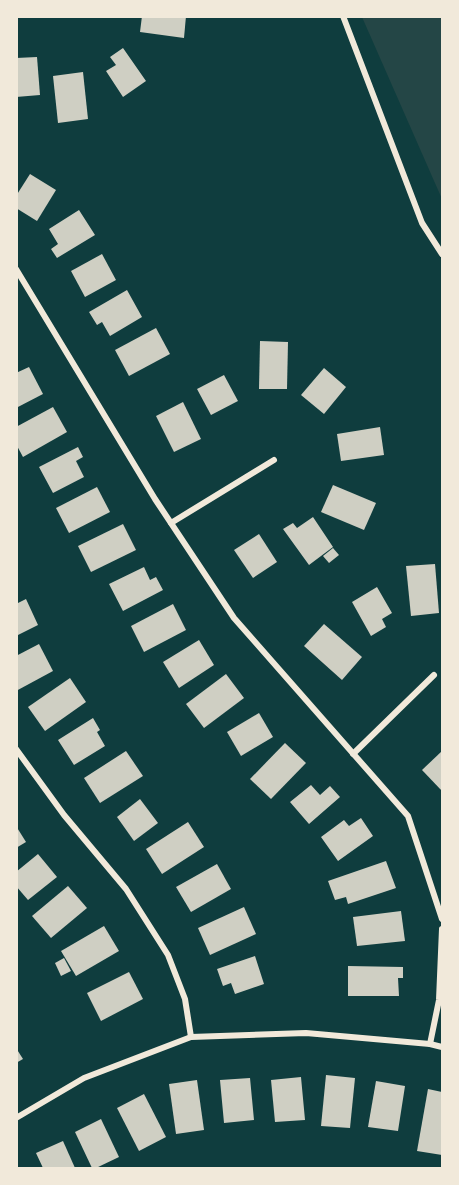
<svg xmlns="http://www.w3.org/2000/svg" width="459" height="1185" font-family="Bitter,serif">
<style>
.green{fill:#244646}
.building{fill:#cfcfc3}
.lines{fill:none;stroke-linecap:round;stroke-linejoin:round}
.minor{stroke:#f1e9da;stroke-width:6}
</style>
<rect width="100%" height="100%" fill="#0f3d3e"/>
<path class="green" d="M362 17H442V199Z"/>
<g class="building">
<path d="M142 16H186L184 38 140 32Z"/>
<path d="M123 48 146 81 123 97 106 71 116 65 110 57Z"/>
<path d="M37 57 40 95 16 97V58Z"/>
<path d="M83 72 88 119 58 123 53 76Z"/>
<path d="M30 174 56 190 37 221 16 208V196Z"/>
<path d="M79 210 95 235 57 258 51 249 58 244 49 229Z"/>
<path d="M102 254 116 280 85 297 71 271Z"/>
<path d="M127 290 142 317 110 336 102 322 97 325 89 312Z"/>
<path d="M156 328 170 354 129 376 115 350Z"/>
<path d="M260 341 288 342 287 389H259Z"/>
<path d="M29 367 43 394 16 408V373Z"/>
<path d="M324 368 346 387 324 414 301 395Z"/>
<path d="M224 375 238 401 211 415 197 389Z"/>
<path d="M183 402 201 439 174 452 156 416Z"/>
<path d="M53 407 67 432 23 457 16 444V427Z"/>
<path d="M380 427 384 455 341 461 337 434Z"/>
<path d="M78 447 83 457 76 461 84 477 53 493 39 467Z"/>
<path d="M333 485 376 503 364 530 321 512Z"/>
<path d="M97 487 110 512 69 533 56 508Z"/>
<path d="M313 517 333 547 309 565 283 529 293 523 297 528Z"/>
<path d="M123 524 136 550 91 572 78 546Z"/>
<path d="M259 534 277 562 253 578 234 550Z"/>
<path d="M333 548 339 555 329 563 323 556Z"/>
<path d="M435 564 439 613 411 616 406 566Z"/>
<path d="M144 567 150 580 156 577 163 590 123 611 109 584Z"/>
<path d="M377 587 392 613 382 619 386 627 371 636 352 602Z"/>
<path d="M26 599 38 625 16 636V604Z"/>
<path d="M173 604 186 630 144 652 131 626Z"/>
<path d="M324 624 362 657 342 680 304 646Z"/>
<path d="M199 640 214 665 179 688 163 662Z"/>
<path d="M39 644 53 671 16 691V656Z"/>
<path d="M226 674 244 698 204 728 186 704Z"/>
<path d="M70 678 86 702 45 731 28 707Z"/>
<path d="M259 713 273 737 241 756 227 732Z"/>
<path d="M93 718 100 730 97 732 105 746 74 765 58 740Z"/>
<path d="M285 743 306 763 271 799 250 779Z"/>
<path d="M126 751 143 776 100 803 84 778Z"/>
<path d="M442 751V791L422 770Z"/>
<path d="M311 785 320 795 330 786 340 797 309 824 290 802Z"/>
<path d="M140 799 158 823 134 841 117 817Z"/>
<path d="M361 818 373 836 338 861 321 837 344 820 349 826Z"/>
<path d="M188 822 204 847 162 874 146 849Z"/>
<path d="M16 826 26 842 16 848Z"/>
<path d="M38 854 57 877 28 900 16 886V872Z"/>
<path d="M386 861 396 888 348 904 346 897 335 900 328 881Z"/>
<path d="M217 864 231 889 191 912 176 887Z"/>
<path d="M68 886 87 908 51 938 32 916Z"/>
<path d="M244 907 256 934 210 955 198 928Z"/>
<path d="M401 911 405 941 357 946 353 917Z"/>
<path d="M104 926 119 951 76 976 61 951Z"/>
<path d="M255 956 264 984 235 994 231 983 223 986 217 969Z"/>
<path d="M64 958 71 971 61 976 55 963Z"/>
<path d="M348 966 403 967V978H398L399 996H348Z"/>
<path d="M129 972 143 999 101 1021 87 993Z"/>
<path d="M16 1048 23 1059 16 1063Z"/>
<path d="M326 1075 355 1078 350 1128 321 1126Z"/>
<path d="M301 1077 305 1120 275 1122 271 1080Z"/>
<path d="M250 1078 254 1120 224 1123 220 1080Z"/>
<path d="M197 1080 204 1130 176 1134 169 1084Z"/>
<path d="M376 1081 405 1086 398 1131 368 1127Z"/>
<path d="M428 1089 442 1092V1155L417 1151Z"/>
<path d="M144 1094 166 1137 139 1151 117 1108Z"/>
<path d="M101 1119 119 1157 96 1168H92L75 1132Z"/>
<path d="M63 1141 75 1168H43L36 1153Z"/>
</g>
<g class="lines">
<g class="minor">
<path d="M343 16 422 223 442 254"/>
<path d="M16 269 155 499 234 618 408 816 442 919"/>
<path d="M171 523 274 460"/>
<path d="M16 749 64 815 126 889 168 955 185 999 191 1037"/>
<path d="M353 754 434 675"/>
<path d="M430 1044 439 1000 442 929"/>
<path d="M16 1118 84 1078 191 1037 306 1033 430 1044 442 1047"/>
</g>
</g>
<rect width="459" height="1185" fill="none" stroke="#f1e9da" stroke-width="36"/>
</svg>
